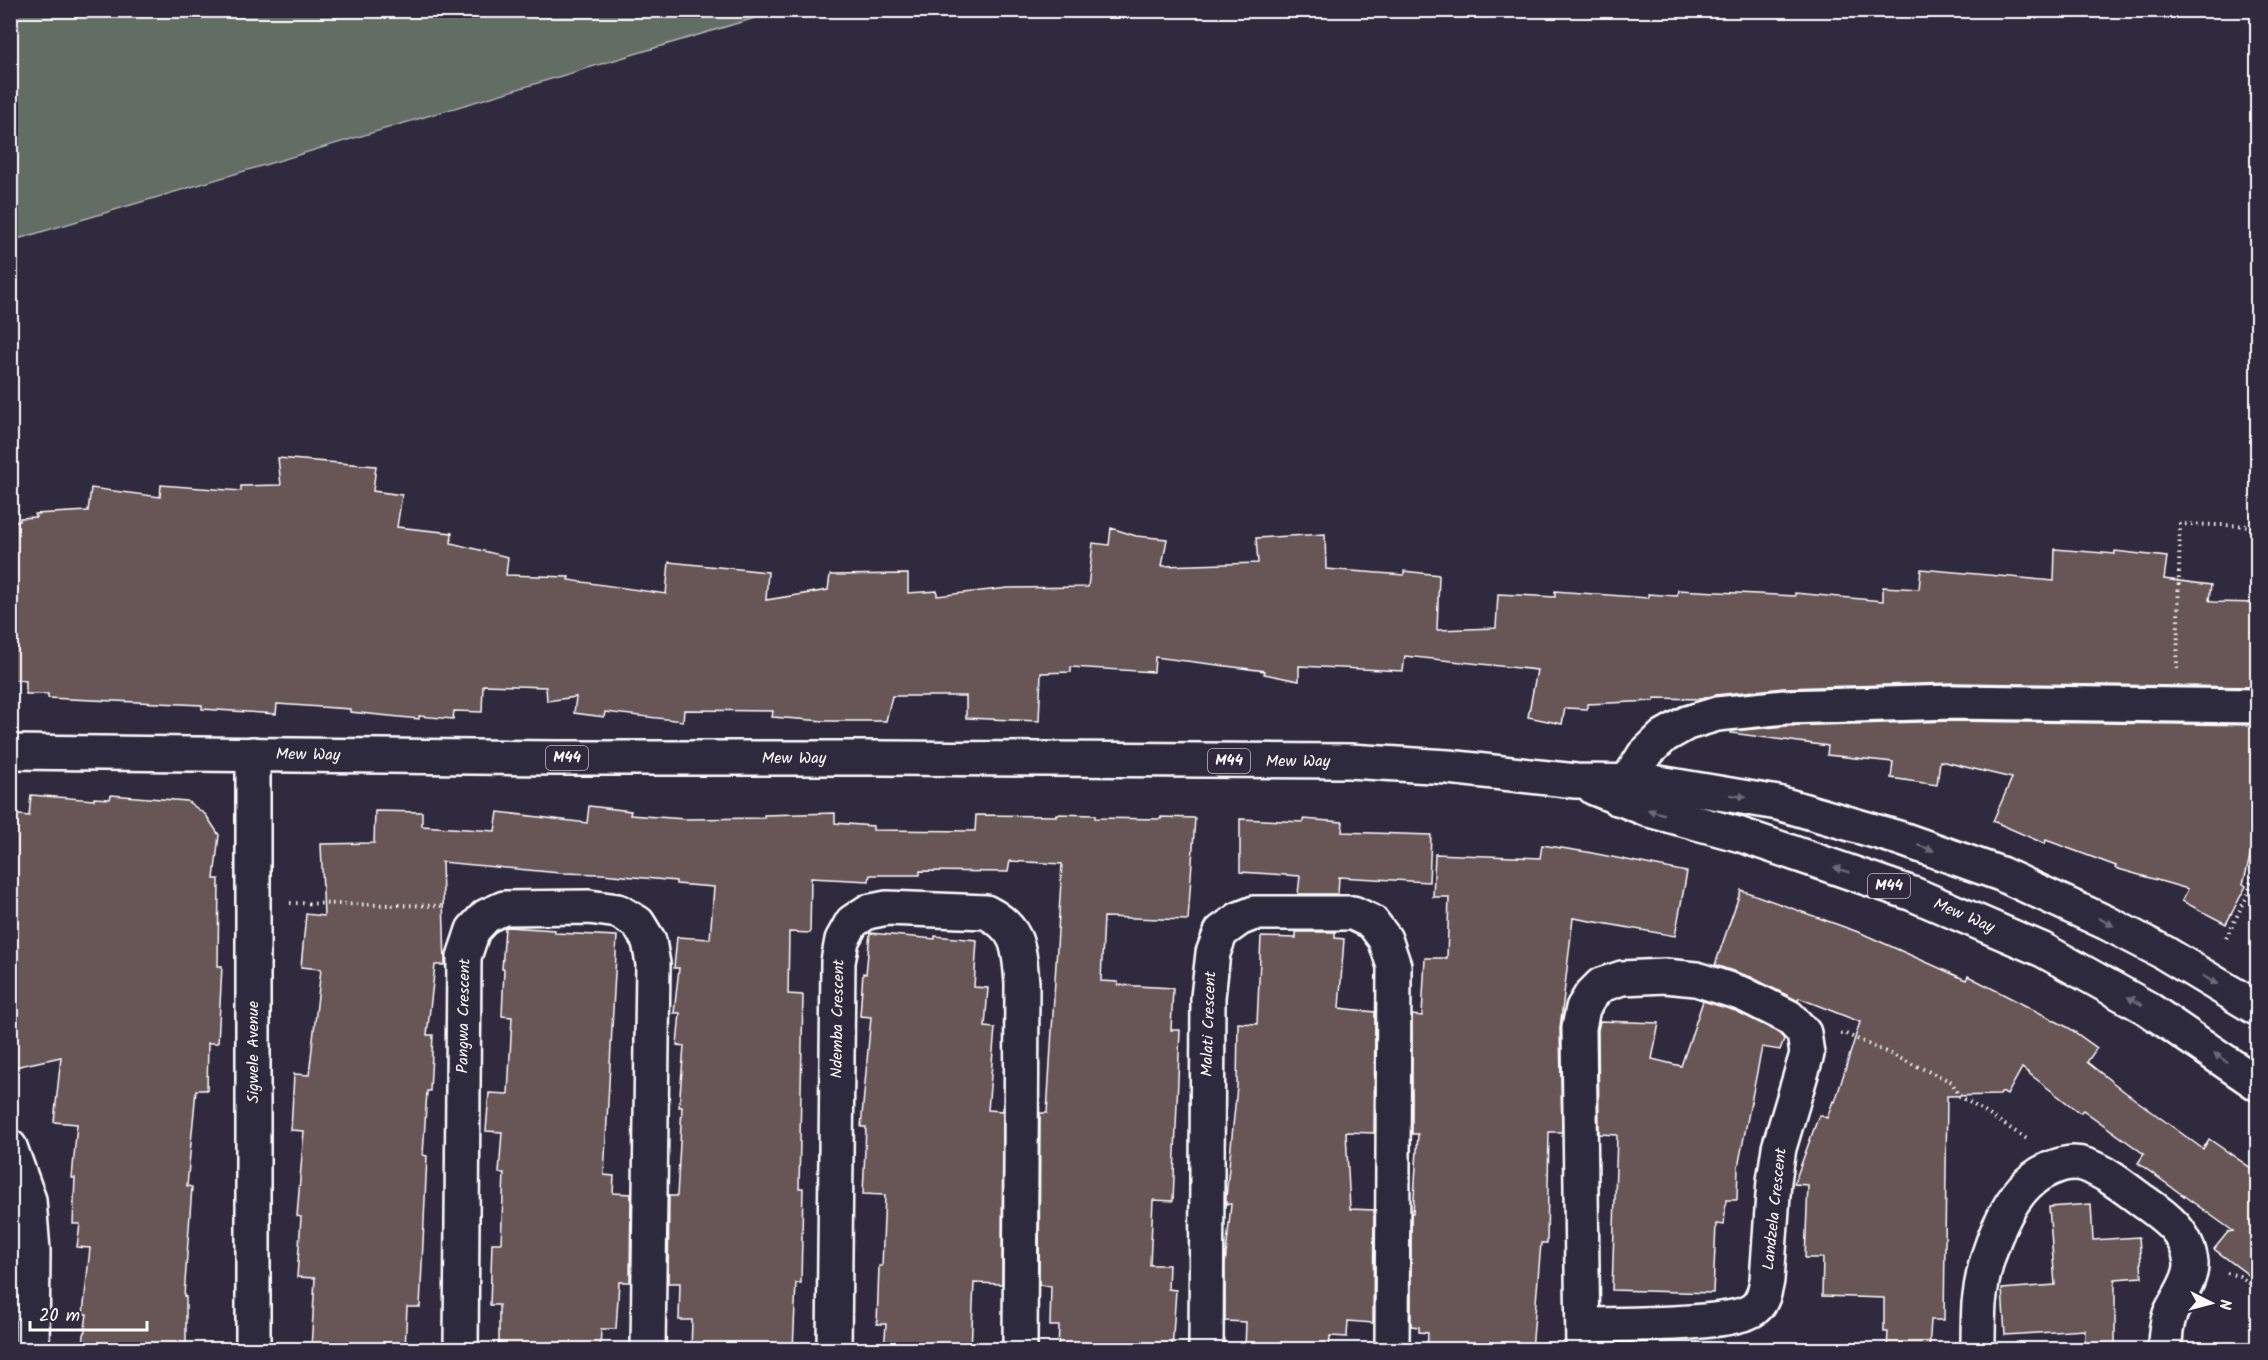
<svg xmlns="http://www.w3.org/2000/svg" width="2268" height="1360" font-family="Kalam,sans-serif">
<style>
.green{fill:#626e63;stroke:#b0b6b1;stroke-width:1.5}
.building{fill:#685756;stroke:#fff;stroke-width:1.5}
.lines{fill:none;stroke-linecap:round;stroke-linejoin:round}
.street-casing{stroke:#fff;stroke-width:38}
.primary-casing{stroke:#fff;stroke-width:38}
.path{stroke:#fff;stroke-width:4;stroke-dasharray:1.5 4.5;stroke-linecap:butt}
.street{stroke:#2f2a3d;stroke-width:33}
.primary{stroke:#2f2a3d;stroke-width:33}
.oneway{fill:#6d6a77}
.labels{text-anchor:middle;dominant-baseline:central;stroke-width:4.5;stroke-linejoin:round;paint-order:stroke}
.shield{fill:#2f2a3d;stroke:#c1bfc5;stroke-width:1.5}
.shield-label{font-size:15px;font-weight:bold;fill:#fff}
.street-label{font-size:16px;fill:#fff;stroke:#2f2a3d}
</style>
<rect width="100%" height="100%" fill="#2f2a3d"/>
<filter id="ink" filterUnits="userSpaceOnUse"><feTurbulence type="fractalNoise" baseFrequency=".0167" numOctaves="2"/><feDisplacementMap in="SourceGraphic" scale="12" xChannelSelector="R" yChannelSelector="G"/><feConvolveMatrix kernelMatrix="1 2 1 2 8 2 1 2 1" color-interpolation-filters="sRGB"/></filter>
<g filter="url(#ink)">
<path class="green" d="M11 10H778V11L11 241Z"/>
<g class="building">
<path d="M278 458 376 466 373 491 402 495 397 527 452 533 451 543 508 557 506 575 569 577 568 580 666 594 669 562 768 572 766 600 828 590 830 575 908 574V593L937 591V596L1008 588 1088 587 1093 543 1109 545 1111 528 1136 536 1167 539 1162 566 1258 563 1256 538 1325 534 1326 569 1404 575V571L1439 575 1437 630 1496 628 1498 594 1555 597V591L1648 598V594L1677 596 1678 590 1795 596V593L1883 601V587L1919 589 1921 569 2054 581 2055 549 2115 554V551L2167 557 2164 579 2211 585 2209 600 2213 602 2258 603V687L1952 683 1784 688 1715 695 1702 699 1654 698V701L1587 704V709L1565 708 1562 724 1528 717 1537 670 1405 656 1403 671 1299 666V681L1264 674 1265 671 1155 657 1154 672 1071 667V672L1041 673 1039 721 966 718V696H892L886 721H824L772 717 773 711 684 710 683 721 605 712 604 717 574 713 576 697 547 701 546 687 483 685 482 712 454 711 453 719 419 716V719L350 712V709L277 704 276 714 202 709V705L48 698V694H26V681L10 679V626H18L10 572V522L20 521V518L36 517 35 514 88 511 91 488 160 497 161 485 241 491V486L281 485Z"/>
<path d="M1953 721 2258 725 2252 817 2258 819V826L2243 884 2246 886 2226 924 2182 901 2188 889 2115 868 2116 866 2046 840 2045 844 1993 821 2012 778 1940 761 1937 785 1891 778 1893 762 1827 755 1828 746 1731 733 1732 731 1786 726Z"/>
<path d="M31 795 94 800V798L110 799 111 795 187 801 206 815 219 835 214 879H219L218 966H222L218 1043H208L207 1090H196L187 1186 192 1187 184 1296 186 1297V1350H82L87 1314H83L90 1248 77 1247 80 1224H73L75 1178H72L77 1124 54 1122 61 1057 10 1068V814L29 816Z"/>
<path d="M589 806 631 811 630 815 685 819 764 818V815L835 813V823L873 826V830L975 831 976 815 1056 816V814L1095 815V818L1161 819V817L1195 818 1188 920 1104 917 1101 981 1118 982V985L1173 988 1171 1030H1180L1173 1201 1153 1200 1150 1265H1169L1168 1289 1176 1290 1172 1350H1058L1059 1326H1050L1051 1286 1039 1285 1040 1113H1047L1062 864 1010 861 1008 872 920 871V875H870L869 881 811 878 810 933 789 932 788 994 803 995 799 1188H803L801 1283H796L793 1350H691L692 1320H679L680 1283H668L669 1196H677L682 1107H679L684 1046 677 1045 680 1013H674L679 968H674L677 937 710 939 714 887 676 884V881L602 874 560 873 442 862 445 965H435L427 1035H433L430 1091H427L423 1155 427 1156 420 1307H407L405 1350H311L315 1278 297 1277 301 1217 297 1216 304 1131 291 1130 294 1074 309 1075 321 969 301 967 306 914 324 916 321 844 374 843 375 811 422 812V826L495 831 498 812 587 823Z"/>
<path d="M1240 819 1303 822V819L1343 822 1342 832 1431 835 1429 882 1339 877 1338 894H1298L1300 876 1240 872Z"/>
<path d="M1542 845 1587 852 1687 872 1675 936 1573 918 1560 1028 1562 1132H1549L1547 1243H1541L1532 1350H1427L1428 1333 1419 1332V1327L1411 1326V1213H1413L1418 1134H1412V1015L1422 1016 1425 958H1447L1449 897H1433L1435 854 1540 858Z"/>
<path d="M1741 890 1861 933 1966 980 1968 976 2069 1028 2097 1048 2087 1062 2125 1092 2203 1149 2209 1139 2258 1173V1282L2214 1249 2228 1232 2233 1231 2138 1163 2144 1154 2083 1110 2080 1113 2022 1068 2007 1095 2002 1092 2000 1095 1947 1096 1944 1320H1931L1929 1350H1887L1888 1332H1884V1298L1822 1296 1823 1258H1805L1808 1185 1794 1184 1819 1115 1827 1118 1833 1101 1835 1102 1860 1022 1799 998 1798 1001 1751 977 1715 965Z"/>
<path d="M508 927 555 930V933L617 936 604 1175 614 1176 613 1193 631 1194 630 1282H619L616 1329H601L600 1350H499V1305H490L492 1243H501L504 1173H499L502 1132 486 1131 489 1093 508 1094 512 1017 502 1016 504 969H502L505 928Z"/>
<path d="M1296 932H1335V938L1344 939 1339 1008 1375 1012 1374 1133 1346 1132 1350 1209 1374 1210 1373 1323 1348 1321 1347 1337 1330 1336 1329 1350H1245L1246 1322 1225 1321V1265L1231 1204H1226V1197L1237 1086 1238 1023 1257 1024 1261 937 1296 938Z"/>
<path d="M870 933 935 939V936L977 940 974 987 988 988 985 1027 995 1028 988 1110 1003 1111 1002 1284 974 1283 971 1350H884L886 1324H877L879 1266H882L885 1195 863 1194 866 1127H861L871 1017 860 1016 863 973 866 974Z"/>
<path d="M1703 1001 1736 1011 1778 1032 1784 1039 1780 1050 1762 1047 1738 1167 1737 1200H1726L1724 1225 1716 1224 1713 1293 1612 1290 1617 1135 1599 1134 1598 1030 1600 1021 1659 1023 1652 1059 1681 1066Z"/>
<path d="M2091 1204 2093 1240 2139 1237 2142 1277 2115 1279V1350H2084L2085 1330 2005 1335 2002 1289 2055 1285 2049 1207Z"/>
</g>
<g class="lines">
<defs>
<g id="street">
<path d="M1617 798 1644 755 1664 736 1687 723 1717 714 1785 707 1953 702 2258 706"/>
<path d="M10 1147 29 1200 33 1251 32 1350"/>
<path d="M253 1350V754"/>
<path d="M461 1350 464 957 473 930 486 916 504 908 589 907 618 911 638 923 649 941 653 964 648 1350"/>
<path d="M834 1350 838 962 842 940 852 922 867 912 887 908 986 912C1020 929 1019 949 1022 983L1020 1350"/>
<path d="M1206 1350 1208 997 1213 953 1221 932 1239 919 1254 913H1353L1372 922 1385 939 1394 966 1392 1350"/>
<path d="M1583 1350 1579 1028 1583 1008 1591 995 1601 985 1622 978 1665 976 1696 979 1743 994 1789 1017 1804 1033 1807 1054 1779 1148 1774 1181 1767 1280C1765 1291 1763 1302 1754 1309 1733 1326 1617 1324 1584 1325"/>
<path d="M1978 1350C1978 1334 1978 1319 1979 1304 1983 1260 2006 1186 2050 1169 2061 1164 2074 1161 2085 1165 2106 1172 2125 1188 2143 1201 2166 1217 2188 1233 2191 1263 2192 1280 2177 1298 2170 1314 2166 1325 2165 1338 2165 1350"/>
</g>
<g id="primary">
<path d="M10 752 557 758H881L1349 761 1448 767 1576 781 1653 782 1778 803 1902 839 2001 874 2107 923 2163 952 2258 1009"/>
<path d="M1594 788 1649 810 1741 835 1913 894 2043 950 2147 1008 2258 1084"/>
</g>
</defs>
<use href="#street" class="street-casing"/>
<use href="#primary" class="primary-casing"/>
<g class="path">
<path d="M2177 669 2180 524 2258 526"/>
<path d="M290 903 444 906"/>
<path d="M2226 938 2248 894 2258 853"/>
<path d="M1840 1034H1846L1952 1082 1958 1095 2027 1139"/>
<path d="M2227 1273 2239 1276 2258 1289"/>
</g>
<use href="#street" class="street"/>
<use href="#primary" class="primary"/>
</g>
<defs><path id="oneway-solid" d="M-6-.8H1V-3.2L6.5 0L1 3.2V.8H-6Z" transform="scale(1.5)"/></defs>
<g class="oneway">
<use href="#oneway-solid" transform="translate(1738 796) rotate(9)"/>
<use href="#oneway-solid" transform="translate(1656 812) rotate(-164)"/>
<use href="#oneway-solid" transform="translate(1926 848) rotate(19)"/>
<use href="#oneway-solid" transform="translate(1842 870) rotate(-161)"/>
<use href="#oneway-solid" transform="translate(2106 922) rotate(27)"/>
<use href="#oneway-solid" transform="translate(2210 980) rotate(30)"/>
<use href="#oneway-solid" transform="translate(2135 1001) rotate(-151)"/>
<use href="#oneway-solid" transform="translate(2221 1058) rotate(-144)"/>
</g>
</g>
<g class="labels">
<g class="shield">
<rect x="546" y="746" width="42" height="24" rx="4.5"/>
<rect x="1208" y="749" width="42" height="24" rx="4.5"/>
<rect x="1868" y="874" width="42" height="24" rx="4.5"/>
</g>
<g class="shield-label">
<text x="567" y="758">M44</text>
<text x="1229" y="761">M44</text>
<text x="1889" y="886">M44</text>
</g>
<g class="street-label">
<text transform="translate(308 755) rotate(1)">Mew Way</text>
<text x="794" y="758">Mew Way</text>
<text x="1298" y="761">Mew Way</text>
<text transform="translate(1964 916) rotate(23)">Mew Way</text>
<text transform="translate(464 1016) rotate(-89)">Pangwa Crescent</text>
<text transform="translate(838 1019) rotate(-89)">Ndemba Crescent</text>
<text transform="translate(1209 1024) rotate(-88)">Malati Crescent</text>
<text transform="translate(253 1052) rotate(-90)">Sigwele Avenue</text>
<text transform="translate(1775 1209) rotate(-84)">Landzela Crescent</text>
</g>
</g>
<rect width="2268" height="1360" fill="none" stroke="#2f2a3d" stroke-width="36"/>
<rect x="18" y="18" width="2232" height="1324" fill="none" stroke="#fff" stroke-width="2" filter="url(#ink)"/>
<g transform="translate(2211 1303) rotate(96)" stroke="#2f2a3d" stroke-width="4.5" paint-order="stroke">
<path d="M0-4.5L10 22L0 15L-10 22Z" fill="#ffffff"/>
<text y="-9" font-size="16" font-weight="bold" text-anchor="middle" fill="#ffffff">N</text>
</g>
<path d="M30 1321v9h117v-9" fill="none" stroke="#ffffff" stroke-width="3"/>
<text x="39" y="1321" font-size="18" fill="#ffffff" stroke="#2f2a3d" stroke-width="4.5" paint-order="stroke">20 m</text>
</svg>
